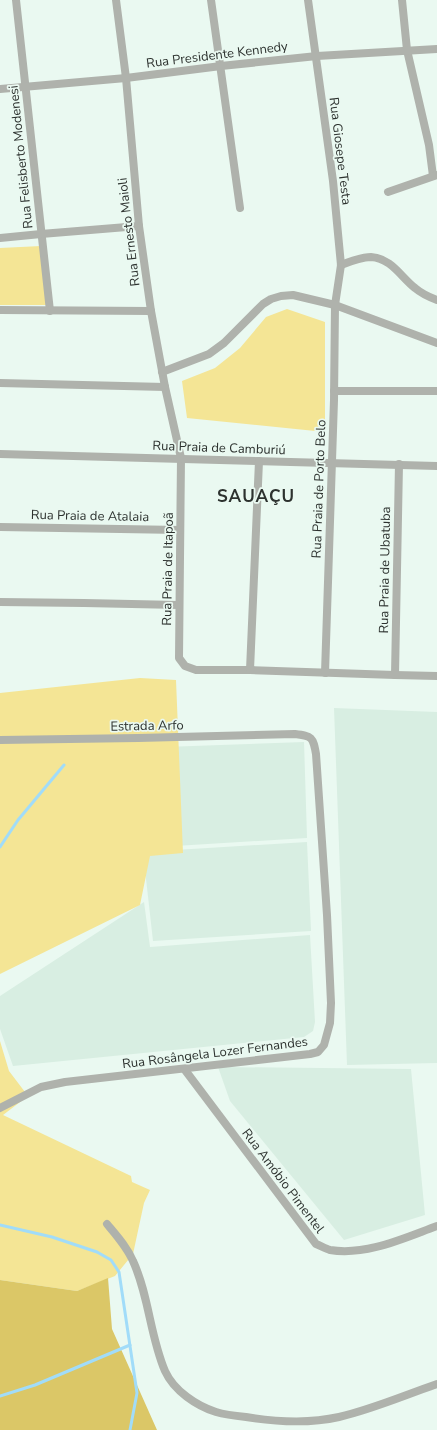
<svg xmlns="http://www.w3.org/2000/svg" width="437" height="1430" font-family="'Nunito Sans',sans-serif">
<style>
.built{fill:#d8eee2}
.green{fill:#f4e595}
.forest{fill:#dbc767}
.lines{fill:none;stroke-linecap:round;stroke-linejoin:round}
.stream{stroke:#a1dcf9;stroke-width:3}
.minor{stroke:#afb2ac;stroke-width:8}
.labels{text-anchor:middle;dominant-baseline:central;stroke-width:3.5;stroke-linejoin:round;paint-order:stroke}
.street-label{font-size:13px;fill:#2d322f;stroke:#eaf9f1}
.district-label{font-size:17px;font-weight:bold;letter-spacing:1px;fill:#2d322f;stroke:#eaf9f1}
</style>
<rect width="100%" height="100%" fill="#eaf9f1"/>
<g class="built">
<path d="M334 708 437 712V1063L347 1065Z"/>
<path d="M304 742 307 838 143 848 136 748Z"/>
<path d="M307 842 311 931 153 941 143 852Z"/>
<path d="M144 902 150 947 310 935 315 1022 313 1031 304 1037 13 1066 0 1029V996Z"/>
<path d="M218 1067 411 1069 425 1215 344 1240 230 1101Z"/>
</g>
<g class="green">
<path d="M41 246 46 305H0V248Z"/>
<path d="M287 309 325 322V432L187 418 182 381 215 368 240 348 266 317Z"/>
<path d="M140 678 176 680 183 853 150 856 140 905 0 974V693Z"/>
<path d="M0 1041 9 1071 28 1096 3 1115 131 1176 132 1182 150 1190 144 1203 133 1254 115 1276 77 1291 0 1280Z"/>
</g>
<path class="forest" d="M108 1278 112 1329 157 1430H0V1280L77 1291Z"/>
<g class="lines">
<g class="stream">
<path d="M0 847 18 820 64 765"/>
<path d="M0 1225 52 1237 97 1252 111 1260 119 1272 137 1393 130 1430"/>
<path d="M0 1396 35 1385 130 1345"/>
</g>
<g class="minor">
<path d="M16 0 50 311"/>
<path d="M116 0 126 78 139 226 151 311 165 387 181 458 179 658 185 666 196 670H250L395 675 437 676"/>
<path d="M211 0 240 208"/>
<path d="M308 0 333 181 341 265 335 305 334 400 325 673"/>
<path d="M402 0 407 50 429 145 433 176"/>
<path d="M0 89 126 78 221 66 317 56 437 49"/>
<path d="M388 192 437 175"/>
<path d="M0 238 41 234 139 226"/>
<path d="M341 265C351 261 361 257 371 257 391 258 401 277 415 288 422 294 429 297 437 300"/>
<path d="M0 310 151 311"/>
<path d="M162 372 209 354 224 343 263 304 271 299 281 296 293 295 335 305 437 343"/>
<path d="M0 383 165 387"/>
<path d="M334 391H437"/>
<path d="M0 454 437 466"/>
<path d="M0 527 180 530"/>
<path d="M0 602 84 603 179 605"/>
<path d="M250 670 259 461"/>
<path d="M395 675 399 464"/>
<path d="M0 740 138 738 295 734C312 736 313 737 316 754L327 915 331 1003 330 1023 324 1045 318 1052 310 1054 65 1082 41 1087 0 1108"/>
<path d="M185 1070 316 1244C321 1246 326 1249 330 1250 366 1256 404 1238 437 1226"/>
<path d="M107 1224C117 1236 127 1247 133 1261 149 1296 150 1336 165 1371 174 1391 197 1406 216 1412 226 1415 236 1416 246 1417 277 1422 308 1424 339 1417 373 1409 405 1395 437 1384"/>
</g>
</g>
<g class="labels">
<g class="street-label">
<text transform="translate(217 55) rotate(-7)">Rua Presidente Kennedy</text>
<text transform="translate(340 151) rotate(83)">Rua Giosepe Testa</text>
<text transform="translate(21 157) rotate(-96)">Rua Felisberto Modenesi</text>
<text transform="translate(129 232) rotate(-97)">Rua Ernesto Maioli</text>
<text transform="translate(219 448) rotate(2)">Rua Praia de Camburiú</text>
<text transform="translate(319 489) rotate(-88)">Rua Praia de Porto Belo</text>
<text transform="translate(90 516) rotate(1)">Rua Praia de Atalaia</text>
<text transform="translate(168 569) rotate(-89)">Rua Praia de Itapoã</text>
<text transform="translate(385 570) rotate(-89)">Rua Praia de Ubatuba</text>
<text transform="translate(147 726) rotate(-1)">Estrada Arfo</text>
<text transform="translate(215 1053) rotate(-7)">Rua Rosângela Lozer Fernandes</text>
<text transform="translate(283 1181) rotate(53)">Rua Amóbio Pimentel</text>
</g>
<g class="district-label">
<text x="256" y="496">SAUAÇU</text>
</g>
</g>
</svg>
